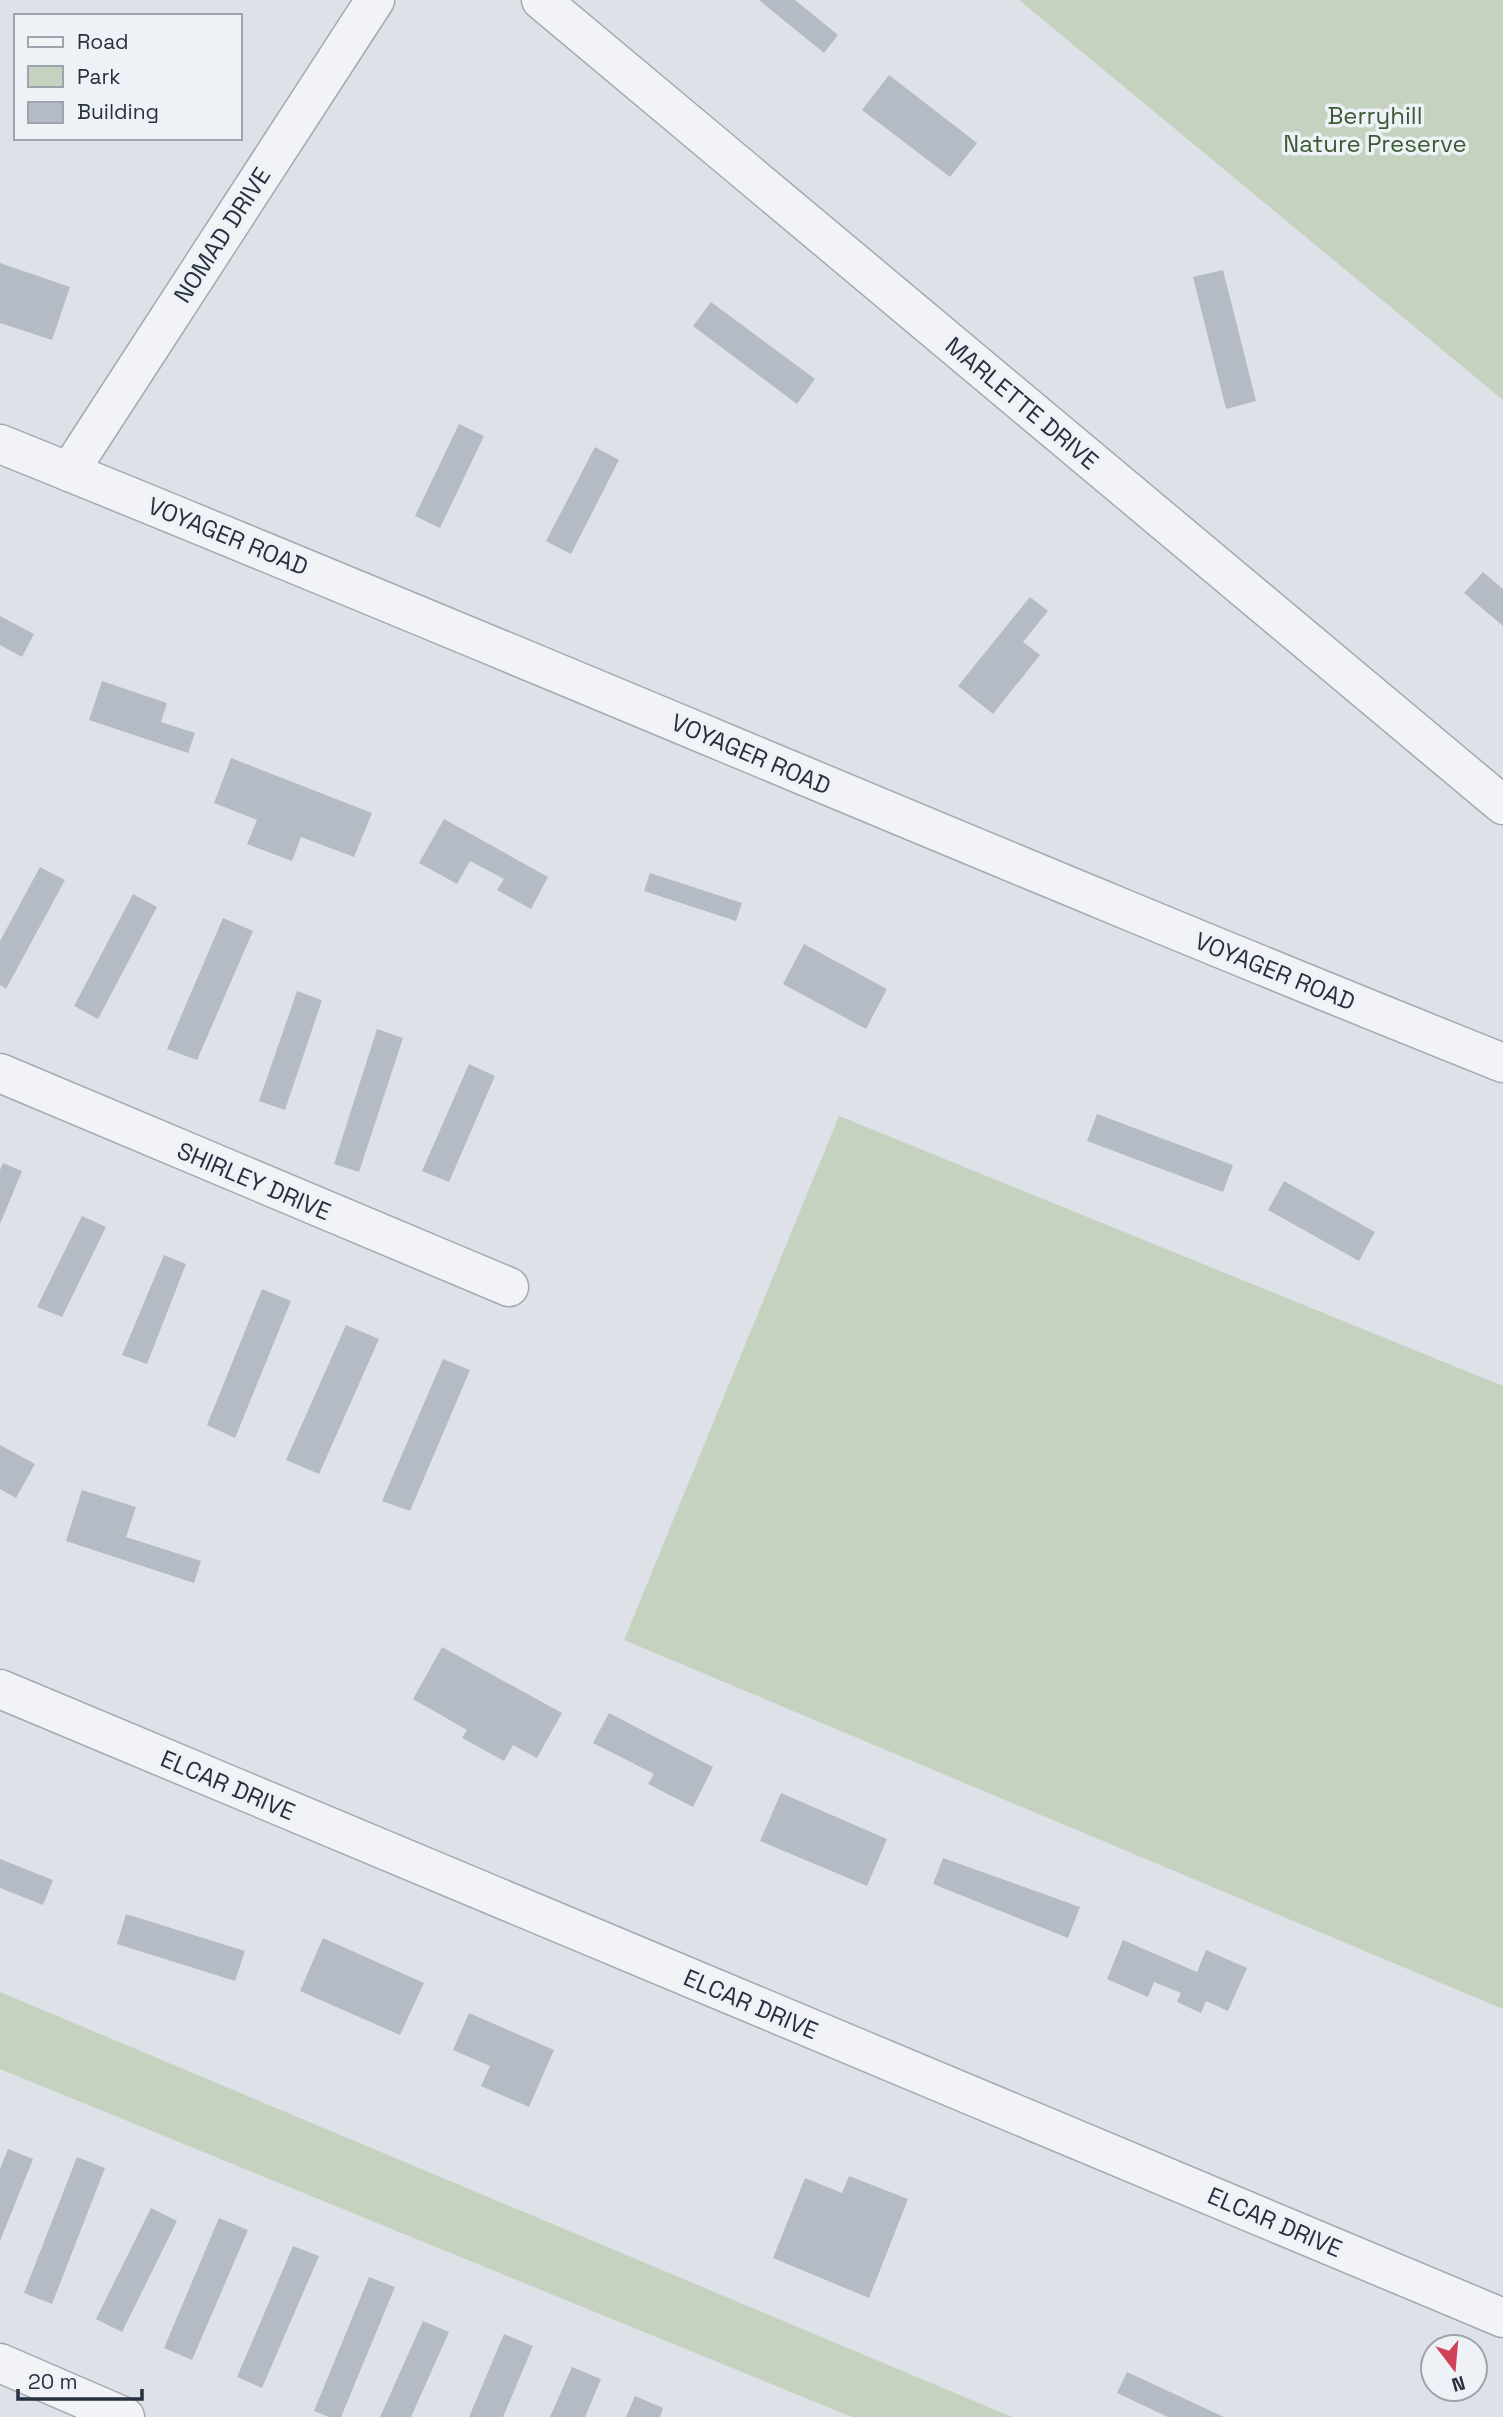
<svg xmlns="http://www.w3.org/2000/svg" width="1503" height="2417" font-family="'Space Grotesk',sans-serif">
<style>
.green{fill:#c4d2bf}
.building{fill:#b5bbc5}
.lines{fill:none;stroke-linecap:round;stroke-linejoin:round}
.minor-casing{stroke:#a3a9b2;stroke-width:41}
.minor{stroke:#f1f3f6;stroke-width:38}
.labels{text-anchor:middle;dominant-baseline:central;stroke-width:7;stroke-linejoin:round;paint-order:stroke}
.park-label{font-size:24px;fill:#3c5b34;stroke:#eef1f6}
.street-label{font-size:24px;fill:#27303f;stroke:#eef1f6}
</style>
<rect width="100%" height="100%" fill="#dee2e8"/>
<g class="green">
<path d="M1019 0H1503V400Z"/>
<path d="M839 1116 1503 1386V2009L624 1640Z"/>
<path d="M0 1992 1012 2417H852L0 2069Z"/>
</g>
<g class="building">
<path d="M759 0H795L838 35 824 53Z"/>
<path d="M889 75 977 143 950 177 862 110Z"/>
<path d="M0 263 70 287 52 340 0 323Z"/>
<path d="M1223 270 1256 401 1226 409 1193 277Z"/>
<path d="M711 302 815 379 797 404 693 326Z"/>
<path d="M459 424 484 436 440 528 415 516Z"/>
<path d="M595 447 619 460 571 554 546 541Z"/>
<path d="M1483 572 1503 589V626L1464 593Z"/>
<path d="M1030 597 1048 611 1023 642 1040 655 993 714 958 686Z"/>
<path d="M0 616 34 634 22 657 0 645Z"/>
<path d="M102 681 167 703 161 722 195 733 188 753 89 720Z"/>
<path d="M231 758 372 813 354 857 301 837 292 861 247 844 257 820 214 803Z"/>
<path d="M444 819 548 877 531 909 497 890 504 879 470 861 457 884 419 863Z"/>
<path d="M40 867 65 880 6 989 0 985V941Z"/>
<path d="M650 873 742 903 736 921 644 891Z"/>
<path d="M133 894 157 907 98 1019 74 1006Z"/>
<path d="M223 918 253 931 197 1060 167 1049Z"/>
<path d="M804 944 887 989 866 1029 783 984Z"/>
<path d="M297 991 322 1000 285 1110 259 1101Z"/>
<path d="M377 1029 403 1038 359 1172 334 1164Z"/>
<path d="M469 1064 495 1076 449 1182 422 1171Z"/>
<path d="M1097 1114 1233 1165 1223 1192 1087 1141Z"/>
<path d="M3 1163 22 1171 0 1224V1170Z"/>
<path d="M1284 1181 1375 1232 1359 1261 1268 1210Z"/>
<path d="M82 1216 106 1227 62 1317 37 1307Z"/>
<path d="M164 1255 186 1264 147 1364 122 1355Z"/>
<path d="M262 1289 291 1301 235 1438 207 1425Z"/>
<path d="M346 1325 379 1339 319 1474 286 1460Z"/>
<path d="M443 1359 470 1370 410 1511 382 1501Z"/>
<path d="M0 1445 35 1464 16 1498 0 1489Z"/>
<path d="M82 1490 136 1507 126 1537 201 1561 194 1583 66 1541Z"/>
<path d="M442 1647 562 1713 537 1758 513 1745 504 1761 462 1738 467 1730 413 1699Z"/>
<path d="M609 1713 713 1767 693 1807 648 1784 654 1774 593 1743Z"/>
<path d="M781 1793 887 1839 867 1886 760 1841Z"/>
<path d="M943 1858 1080 1907 1068 1938 933 1884Z"/>
<path d="M0 1859 53 1880 43 1905 0 1888Z"/>
<path d="M126 1914 245 1951 235 1981 117 1944Z"/>
<path d="M323 1938 424 1983 400 2035 300 1991Z"/>
<path d="M1123 1940 1197 1972 1206 1950 1247 1968 1228 2011 1206 2001 1201 2013 1177 2002 1181 1993 1154 1982 1148 1997 1107 1979Z"/>
<path d="M469 2013 554 2050 529 2107 481 2086 490 2066 453 2050Z"/>
<path d="M8 2149 33 2159 0 2241V2169Z"/>
<path d="M77 2157 105 2168 52 2304 24 2293Z"/>
<path d="M849 2176 908 2199 869 2298 773 2258 805 2178 842 2193Z"/>
<path d="M151 2208 177 2221 122 2332 96 2319Z"/>
<path d="M219 2218 248 2230 192 2360 164 2348Z"/>
<path d="M293 2246 319 2256 262 2388 237 2377Z"/>
<path d="M369 2277 395 2287 341 2417H329L314 2411Z"/>
<path d="M423 2321 449 2332 411 2417H380Z"/>
<path d="M504 2334 533 2346 503 2417H469Z"/>
<path d="M572 2367 601 2379 585 2417H550Z"/>
<path d="M1127 2372 1224 2417H1168L1117 2393Z"/>
<path d="M635 2396 663 2408 660 2417H626Z"/>
</g>
<g class="lines">
<defs>
<g id="minor">
<path d="M541 0 1503 805"/>
<path d="M0 444C503 646 1000 862 1503 1063"/>
<path d="M69 472 375 0"/>
<path d="M0 1073 509 1287"/>
<path d="M0 1689 1503 2318"/>
<path d="M0 2363 125 2417"/>
</g>
</defs>
<use href="#minor" class="minor-casing"/>
<use href="#minor" class="minor"/>
</g>
<g class="labels">
<g class="park-label">
<text x="1375" y="115">Berryhill<tspan x="1375" dy="28">Nature Preserve</tspan></text>
</g>
<g class="street-label">
<text transform="translate(222 235) rotate(-57)">NOMAD DRIVE</text>
<text transform="translate(1022 403) rotate(40)">MARLETTE DRIVE</text>
<text transform="translate(228 536) rotate(22)">VOYAGER ROAD</text>
<text transform="translate(751 754) rotate(23)">VOYAGER ROAD</text>
<text transform="translate(1275 971) rotate(22)">VOYAGER ROAD</text>
<text transform="translate(254 1181) rotate(23)">SHIRLEY DRIVE</text>
<text transform="translate(228 1785) rotate(23)">ELCAR DRIVE</text>
<text transform="translate(751 2004) rotate(23)">ELCAR DRIVE</text>
<text transform="translate(1275 2222) rotate(23)">ELCAR DRIVE</text>
</g>
</g>
<rect x="14" y="14" width="228" height="126" fill="#eef1f6" stroke="#9ea4ad" stroke-width="2"/>
<rect x="28" y="37" width="35" height="10" fill="#f1f3f6" stroke="#9ea4ad" stroke-width="2"/>
<text x="77" y="49" font-size="21" fill="#27303f">Road</text>
<rect x="28" y="66" width="35" height="21" fill="#c4d2bf" stroke="#9ea4ad" stroke-width="2"/>
<text x="77" y="84" font-size="21" fill="#27303f">Park</text>
<rect x="28" y="102" width="35" height="21" fill="#b5bbc5" stroke="#9ea4ad" stroke-width="2"/>
<text x="77" y="119" font-size="21" fill="#27303f">Building</text>
<g transform="translate(1454 2368) rotate(164)"><circle r="33" fill="#eef1f6" stroke="#9ea4ad" stroke-width="2"/>
<path d="M0-5L12 26L0 18L-12 26Z" fill="#d04059"/>
<text y="-10" font-size="19" font-weight="bold" text-anchor="middle" fill="#27303f">N</text>
</g>
<path d="M18 2389v10h124v-10" fill="none" stroke="#27303f" stroke-width="3.5"/>
<text x="28" y="2389" font-size="21" fill="#27303f" stroke="#eef1f6" stroke-width="5" paint-order="stroke">20 m</text>
</svg>
